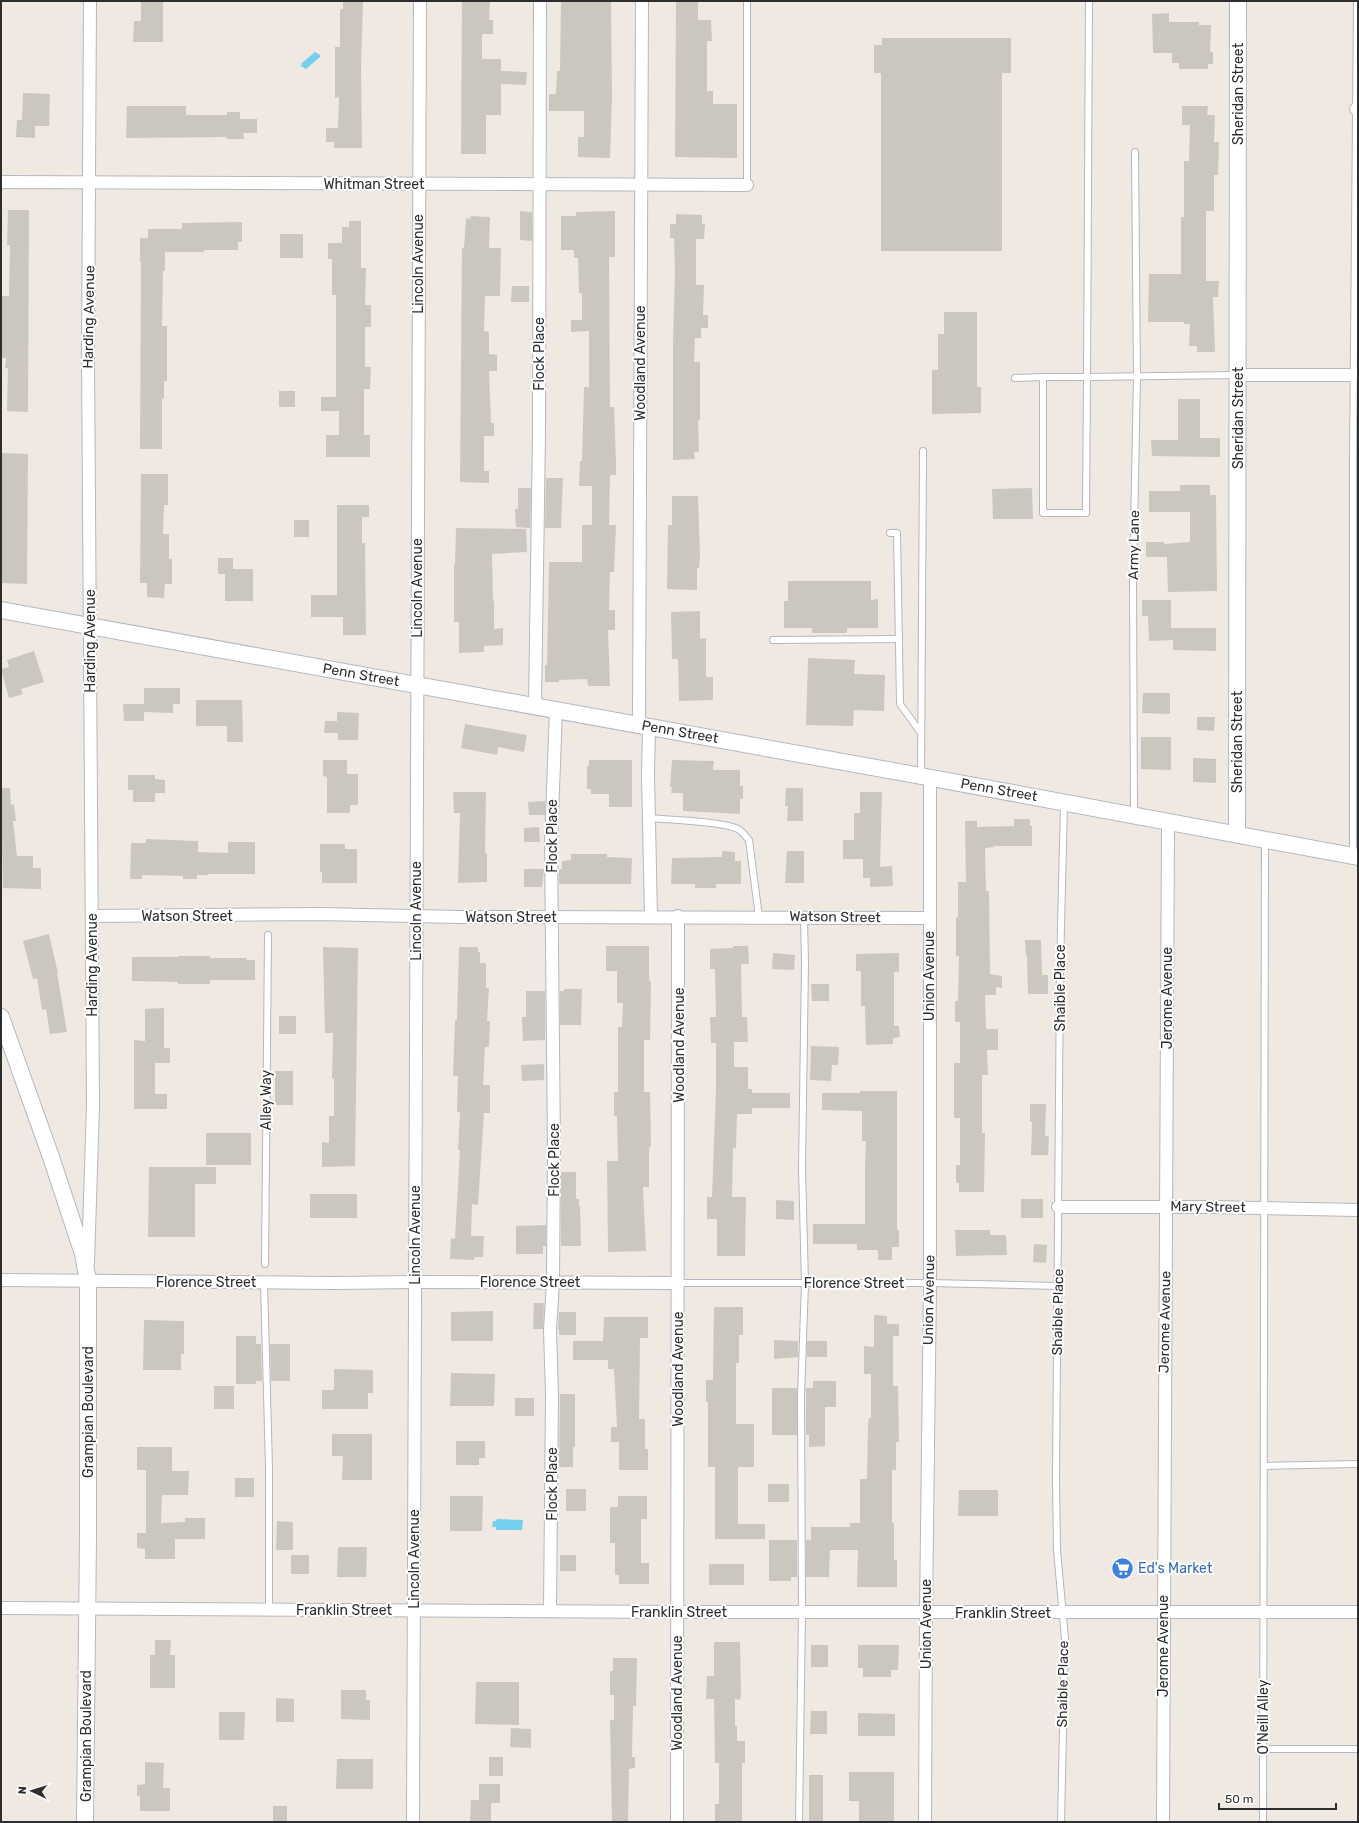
<svg xmlns="http://www.w3.org/2000/svg" width="1359" height="1823" font-family="Rubik,sans-serif">
<style>
.water{fill:#75cff0}
.building{fill:#cbc7bf}
.lines{fill:none;stroke-linecap:round;stroke-linejoin:round}
.service-casing{stroke:#b4b7c1;stroke-width:8}
.minor-casing{stroke:#b4b7c1;stroke-width:14}
.tertiary-casing{stroke:#b4b7c1;stroke-width:18}
.service{stroke:#fff;stroke-width:6}
.minor{stroke:#fff;stroke-width:12}
.tertiary{stroke:#fff;stroke-width:16}
.labels{text-anchor:middle;dominant-baseline:central;stroke-width:4;stroke-linejoin:round;paint-order:stroke}
.street-label{font-size:14px;fill:#2e2e2e;stroke:#fff}
.shop-label{font-size:14px;fill:#366cbe;stroke:#fff;text-anchor:start}
</style>
<rect width="100%" height="100%" fill="#efe9e1"/>
<g class="water">
<path d="M315 52 320 55V57L306 69 301 66 302 63Z"/>
<path d="M497 1519 523 1520 522 1530H496V1527H492L493 1521H496Z"/>
</g>
<g class="building">
<path d="M141 1H163V42H133L134 21H141Z"/>
<path d="M343 1H363L361 66 362 148H334V142H326V128H338L339 97 335 98V47H340V9H343Z"/>
<path d="M462 1H490L489 20H493V34H482V59H501V71L527 72 526 85 501 84V115H486V154H461Z"/>
<path d="M561 1H611L612 97 610 158 578 157V137H584V111H549V94H556L557 71H560Z"/>
<path d="M676 1H698V20H711L712 41H707V91H713V104H737V158L675 157Z"/>
<path d="M1169 13V22H1199V25H1211L1210 52H1213V64H1208V69H1179V63H1172V53H1153L1152 14Z"/>
<path d="M882 38H1011V73H1002V251H881V73H874V45H882Z"/>
<path d="M23 93 50 94 49 126H35V138L16 137 17 120H22Z"/>
<path d="M127 106H186V115H227V112H240V119H257V133H243L244 139H227V137L126 138Z"/>
<path d="M1182 106H1208L1207 115H1215L1214 142H1219L1218 175H1214V211H1206V281H1219L1218 297H1213L1215 352H1197V346H1189L1190 324H1184V322H1148L1149 274H1181V217H1184V161H1189L1190 125H1182Z"/>
<path d="M8 210H29L28 412 7 411 8 368H5L6 358H1V296H9L10 245H7Z"/>
<path d="M520 211 532 212V241L520 240Z"/>
<path d="M615 211V257H609L610 407H614L616 462V475H610L609 525H616L614 572H610L609 610H615V630H608L610 686H588L587 679 559 680V682H545V665H547L549 562H582V525H592V486H579L580 461H582L584 387H589V331L571 332V320H582V293H579L578 258H574V250H561V216H576V212Z"/>
<path d="M676 214 702 215V224H705L704 239H696V285H704L703 315H708V328H701V338H695L694 362H700V420H698L699 452H694L695 459 673 460V345L675 272 674 238H670V224H676Z"/>
<path d="M471 216 490 217 489 248H501L500 296H485L484 331 489 332V354L497 355V371H489L491 423H494V436H484V471H489V483L460 482 462 248H464L466 218 470 219Z"/>
<path d="M349 221H361V268H366L365 305H371V327H365V367H371L370 389H364V435H370V457H326V435H339V411H321V397H336V295H332V259H328V243H342V227H349Z"/>
<path d="M242 222V242H238V250H204V252H165V271H163L162 326H167V381H164V399H162V449H140L141 262H140V238H148V229H182V223Z"/>
<rect x="280" y="234" width="23" height="24"/>
<path d="M512 286H529V302H511Z"/>
<path d="M944 312H977V387H981V413L932 414V370H938V334H944Z"/>
<rect x="279" y="391" width="16" height="16"/>
<path d="M1178 399H1200V438H1220V457L1152 456 1151 440H1178Z"/>
<path d="M1 453 28 454 27 584 1 583 2 484H1Z"/>
<path d="M141 474H168V505H164L163 534H169V559H172V584H165L164 598 147 597V583H140Z"/>
<path d="M546 478H563L561 528H545Z"/>
<path d="M1180 485H1210V495H1216L1217 591 1168 592 1167 557H1146V542H1164V544L1190 542V512H1149V491H1180Z"/>
<path d="M518 488H531L530 528 516 527 515 509H518Z"/>
<path d="M1032 488 1033 519H993L992 489Z"/>
<path d="M672 496H698L700 555 699 568H697V590L667 589 668 525H672Z"/>
<path d="M337 505H369V517H362V543H365L366 635H343V617H311V595H337Z"/>
<rect x="294" y="520" width="15" height="17"/>
<path d="M456 528 526 529 527 552 492 554 493 601H494V629L503 628V645L484 646V652L459 653V622H454V565L455 564Z"/>
<path d="M218 558H233V569H253V601H225V574H218Z"/>
<path d="M788 581H871V600L878 599V628H847V633H812V628H784V601H788Z"/>
<path d="M1142 600H1171V628H1216V651L1173 650V640L1149 641 1148 616H1142Z"/>
<path d="M700 611V639L706 638V677H713V700L679 701 678 659H672L671 612Z"/>
<path d="M34 651 44 682 21 689 23 694 9 698 1 669 9 667 7 660Z"/>
<path d="M808 658 855 660 854 674 885 675 884 711 854 710 853 726 806 725Z"/>
<path d="M144 688H180V704H173V713L144 712V721H124L123 704H144Z"/>
<path d="M1143 693H1170V714L1142 713Z"/>
<path d="M196 700H242L243 742H227V726H196Z"/>
<path d="M337 712 359 713 358 740H338V733H324L325 721H337Z"/>
<path d="M1197 717H1215L1214 731 1197 730Z"/>
<path d="M465 724 527 735 524 752 498 747 497 755 461 748Z"/>
<path d="M1141 737H1171V770L1141 769Z"/>
<path d="M1193 758 1216 759V783L1193 782Z"/>
<path d="M323 760H347V774H358V805H350V813H327V777L323 776Z"/>
<path d="M589 760H632V807H609V794H591V789H587V766H589Z"/>
<path d="M672 760 714 761 713 770H740V786H743V799H740V814L683 811V793H671L672 787H670Z"/>
<path d="M128 775H155V779L165 780V793H155V802H133V790H128Z"/>
<path d="M1 788H10L11 805 14 804 16 821H13L17 856H33V868H41V889L3 888Z"/>
<path d="M786 788H803V821H787L788 806H785Z"/>
<path d="M453 792H486L485 853H487V882L458 883 460 813H454Z"/>
<path d="M860 792H882L880 867 892 866 893 886 870 887V878H863V859H843V840H854V813H860Z"/>
<path d="M545 801V815H529L528 802Z"/>
<path d="M1014 819H1030V826H1032V846H994V847L985 848 986 891H989L990 974 1002 976V988L996 987V995H985L986 1029H998V1050H987L988 1075H982V1133H985L984 1192H959V1183H956V1165H960V1118H954V1063H960V1022H955V1001H958L959 956H956V917H958V882H966L965 821H977V827L1014 826Z"/>
<path d="M539 827 540 842H524V828Z"/>
<path d="M146 839 198 841V852L228 853V842H255V874H208V875H197V879H183V876L142 875V879H130L131 843H146Z"/>
<path d="M320 844H345V849H357V883H322V872H320Z"/>
<path d="M722 851 735 852V861H741V884H716V888H695V884H671L672 858 722 857Z"/>
<path d="M787 851H804V883H785Z"/>
<path d="M571 854H607V857L632 858 631 884H559V869H562V861L571 860Z"/>
<path d="M524 869H544L542 887H524Z"/>
<path d="M49 934 58 973H57L67 1032 50 1034 46 1009 42 1010 37 978 33 979 23 941Z"/>
<path d="M1025 940H1041L1042 975H1048V994H1028L1027 956H1026Z"/>
<path d="M606 946H649V981H651L650 1040H644V1092H650L651 1147H649V1187H643L646 1251 608 1252 607 1161H618L617 1116H614V1092H618V1027H622L623 1003H617V971H606Z"/>
<path d="M733 946H748L749 964H741L742 1017H747L748 1042H734V1067H748V1089H752V1093H790V1108H752V1114H737L736 1148H733L732 1197H746L745 1256H717V1219H707V1197H712L716 1089V1043H711L710 1017H716L715 969H710V949L733 948Z"/>
<path d="M323 947 358 948 355 1166 322 1167V1142L329 1143V1116H334V1079H332L333 1033H325Z"/>
<path d="M459 947H478V952H480V963H486V988H489L487 1021H490L489 1047H485L483 1085H490V1113H484L478 1205 472 1204 471 1236H484L483 1257H474V1260L450 1259 451 1238 455 1239 460 1150H458L460 1112H457L458 1076H453L455 1020H457Z"/>
<path d="M773 953 795 955 794 970 772 969Z"/>
<path d="M899 953V972H894V1026H899L900 1037 893 1038V1044L866 1045 865 1006H861V971H856V954Z"/>
<path d="M178 956H210V958H247L246 960H255V980H210V984H178V982L132 981V957H178Z"/>
<path d="M811 984H829V1001H812Z"/>
<path d="M564 989H582L581 1025H560V991H564Z"/>
<path d="M526 991H545V1040L523 1041 522 1017H526Z"/>
<path d="M164 1008V1048H170V1063H155V1094H167V1109H134V1040L145 1041V1009Z"/>
<rect x="279" y="1016" width="17" height="18"/>
<path d="M811 1046 839 1047 838 1065H832L831 1081 810 1080Z"/>
<path d="M544 1064V1080L522 1081 521 1065Z"/>
<rect x="275" y="1071" width="18" height="34"/>
<path d="M860 1091H897V1230H899V1247H892V1260H878V1250H857V1244H813V1224H865V1166L866 1141H862V1111L822 1110V1093H860Z"/>
<path d="M1030 1104H1046L1045 1136H1049L1048 1155H1031L1032 1122H1030Z"/>
<rect x="206" y="1133" width="45" height="32"/>
<path d="M149 1167H216V1184H195V1237H148Z"/>
<path d="M561 1172H576V1199H579V1206H580L581 1246H561Z"/>
<rect x="310" y="1194" width="47" height="24"/>
<rect x="1021" y="1199" width="22" height="19"/>
<path d="M776 1200 794 1201V1220L776 1219Z"/>
<path d="M546 1225V1246H543V1254H516V1226Z"/>
<path d="M955 1230H990V1235H1006L1007 1255 956 1256Z"/>
<path d="M1034 1244 1047 1245 1046 1263 1033 1262Z"/>
<path d="M534 1303H544L543 1329H533Z"/>
<path d="M714 1307H743V1335H739V1363H736V1424H754V1467H738V1524H765V1539H715V1467H708V1402H706V1380H713Z"/>
<path d="M493 1311V1341H451V1312Z"/>
<path d="M559 1312H576V1335H559V1330H558Z"/>
<path d="M874 1315 887 1316V1324H899V1336H893V1386H898L899 1442H896V1470H892V1523H894V1560H897V1587H857L858 1550H830L829 1577H806V1540H811V1527H850V1523H860V1479H867L868 1424 869 1418H871V1374H864V1346L874 1347Z"/>
<path d="M604 1317H648V1338H640L639 1419H645V1449H648V1470H619V1442H611V1427H617L614 1369H608V1360H573V1341H603Z"/>
<path d="M144 1320 184 1321V1354H181V1370H143Z"/>
<path d="M236 1336H256V1344H261L262 1381H256V1384H236Z"/>
<path d="M774 1340 798 1341V1357L774 1359Z"/>
<rect x="807" y="1341" width="20" height="16"/>
<path d="M270 1344H290V1381H271Z"/>
<path d="M334 1369 373 1370V1393H368V1409H322V1390H334Z"/>
<path d="M451 1373 495 1374 494 1406H450Z"/>
<path d="M813 1381H836V1407H825V1446L809 1447V1435H806V1388H813Z"/>
<rect x="214" y="1386" width="20" height="23"/>
<rect x="772" y="1388" width="25" height="47"/>
<path d="M560 1394H575V1447H573V1467H559Z"/>
<rect x="515" y="1398" width="19" height="18"/>
<path d="M332 1434H372V1480H342L343 1456H332Z"/>
<path d="M456 1441H485V1458H479V1465H456Z"/>
<path d="M137 1447H172V1471H189L188 1495H162L161 1523 185 1522V1518H205V1539H175V1559H145V1549L137 1548V1533H146V1470H137Z"/>
<rect x="235" y="1478" width="19" height="19"/>
<rect x="768" y="1484" width="21" height="18"/>
<rect x="566" y="1489" width="20" height="22"/>
<path d="M959 1490H998V1516H958Z"/>
<path d="M450 1496H483L482 1531H450Z"/>
<path d="M618 1496H647V1519H641V1563H649V1584H619V1575H615V1543H610V1507H618Z"/>
<path d="M277 1521 293 1522V1550H276Z"/>
<path d="M769 1540H797V1577H791V1581H769Z"/>
<path d="M338 1547H367L366 1577H337Z"/>
<rect x="291" y="1555" width="18" height="19"/>
<rect x="560" y="1555" width="16" height="16"/>
<rect x="709" y="1564" width="35" height="21"/>
<path d="M155 1640H171L170 1655H175V1688H150V1655H155Z"/>
<path d="M714 1642H740L741 1695 740 1700 735 1699V1726H737V1741H745V1763H742V1822H715V1804H719V1763H715L714 1699H706L707 1676H714Z"/>
<rect x="811" y="1645" width="17" height="22"/>
<path d="M858 1645H899L898 1670H891V1677H863V1668H858Z"/>
<path d="M613 1658H637L636 1706H633L632 1757H635V1768L629 1769 628 1822H612L610 1720H614V1695H610V1671H613Z"/>
<path d="M476 1682H519V1725L475 1724Z"/>
<path d="M341 1690H366V1700H370V1720L341 1719Z"/>
<path d="M276 1698 294 1699V1722H276Z"/>
<path d="M811 1711H827V1734H810Z"/>
<path d="M219 1712H245L244 1740H219Z"/>
<path d="M858 1713 895 1714V1736H858Z"/>
<path d="M511 1728 531 1729V1748L510 1747Z"/>
<rect x="489" y="1757" width="14" height="19"/>
<path d="M337 1759H373V1789H336Z"/>
<path d="M145 1762 164 1763 163 1788H170V1811H140V1796H137V1785L145 1784Z"/>
<path d="M849 1772H894V1822H859V1801H849Z"/>
<rect x="809" y="1775" width="14" height="47"/>
<path d="M479 1784H500V1803H491V1822H470L471 1800H479Z"/>
<rect x="273" y="1806" width="14" height="16"/>
</g>
<g class="lines">
<defs>
<g id="service">
<path d="M1089 1 1087 377H1043V513H1086L1087 377 1237 375"/>
<path d="M747 185V1"/>
<path d="M1015 378 1043 377"/>
<path d="M890 533H897L900 704 921 733"/>
<path d="M773 640 899 639"/>
<path d="M921 776 923 451"/>
<path d="M1134 815 1133 582 1137 377 1135 152"/>
<path d="M649 818C670 820 721 821 738 829 743 832 745 836 749 840L759 917"/>
<path d="M1353 856V460L1357 1"/>
<path d="M265 1264 268 935"/>
<path d="M264 1282 269 1468V1610"/>
<path d="M678 1283H930L1058 1286"/>
<path d="M1264 1466 1358 1464"/>
<path d="M1263 1749H1358"/>
<path d="M799 1822 802 1612 801 1396 805 1283 802 1168 805 964 804 917"/>
<path d="M1061 1822 1065 1639 1057 1550 1056 1480 1060 968 1064 804"/>
<path d="M1263 1822 1265 840"/>
</g>
<g id="minor">
<path d="M1356 109H1358"/>
<path d="M1 182 747 185"/>
<path d="M1238 375H1358"/>
<path d="M535 706 539 435 540 1"/>
<path d="M639 724 642 1"/>
<path d="M649 726 648 774 651 917"/>
<path d="M92 916 319 914 459 917 929 918"/>
<path d="M1058 1207H1214L1358 1210"/>
<path d="M88 1263 93 1105 88 355 90 1"/>
<path d="M1 1280 334 1283 415 1282 678 1283"/>
<path d="M1 1608 677 1612H1358"/>
<path d="M550 1611 552 1394 550 1330 553 1282 554 1147 551 843 556 710"/>
<path d="M413 1822 420 1"/>
<path d="M677 1822 678 916"/>
<path d="M925 1822 926 1613 930 1283V777"/>
<path d="M1163 1822 1168 821"/>
</g>
<g id="tertiary">
<path d="M1 610 921 776 1358 857"/>
<path d="M1237 834 1238 1"/>
<path d="M1 1017 51 1157 83 1254 88 1281V1535L85 1822"/>
</g>
</defs>
<use href="#service" class="service-casing"/>
<use href="#minor" class="minor-casing"/>
<use href="#tertiary" class="tertiary-casing"/>
<use href="#service" class="service"/>
<use href="#minor" class="minor"/>
<use href="#tertiary" class="tertiary"/>
</g>
<defs>
<symbol id="supermarket-disc" viewBox="-11 -11 22 22"><circle r="9.5" fill="#3f7fe0" stroke="#fff"/><path d="M-6-5.5h2.5l.6 2H6L4.5 2H-2.5L-4.4-4H-6ZM-1.5 3.2a1.3 1.3 0 1 0 .1 0ZM3 3.2a1.3 1.3 0 1 0 .1 0Z" fill="#fff"/></symbol>
</defs>
<g fill-rule="evenodd">
<use href="#supermarket-disc" x="1110" y="1556" width="25" height="25"/>
</g>
<g class="labels">
<g class="street-label">
<text transform="translate(1238 94) rotate(-90)">Sheridan Street</text>
<text x="374" y="184">Whitman Street</text>
<text transform="translate(418 264) rotate(-90)">Lincoln Avenue</text>
<text transform="translate(89 317) rotate(-89)">Harding Avenue</text>
<text transform="translate(539 354) rotate(-90)">Flock Place</text>
<text transform="translate(640 363) rotate(-90)">Woodland Avenue</text>
<text transform="translate(1238 418) rotate(-90)">Sheridan Street</text>
<text transform="translate(1134 545) rotate(-89)">Army Lane</text>
<text transform="translate(417 588) rotate(-90)">Lincoln Avenue</text>
<text transform="translate(90 641) rotate(-90)">Harding Avenue</text>
<text transform="translate(361 675) rotate(10)">Penn Street</text>
<text transform="translate(680 732) rotate(10)">Penn Street</text>
<text transform="translate(1237 742) rotate(-90)">Sheridan Street</text>
<text transform="translate(999 790) rotate(10)">Penn Street</text>
<text transform="translate(552 836) rotate(-90)">Flock Place</text>
<text transform="translate(416 911) rotate(-90)">Lincoln Avenue</text>
<text x="187" y="916">Watson Street</text>
<text x="511" y="917">Watson Street</text>
<text transform="translate(835 917) rotate(1)">Watson Street</text>
<text transform="translate(92 965) rotate(-90)">Harding Avenue</text>
<text transform="translate(929 976) rotate(-90)">Union Avenue</text>
<text transform="translate(1060 988) rotate(-90)">Shaible Place</text>
<text transform="translate(1167 998) rotate(-90)">Jerome Avenue</text>
<text transform="translate(679 1045) rotate(-90)">Woodland Avenue</text>
<text transform="translate(266 1100) rotate(-90)">Alley Way</text>
<text transform="translate(554 1160) rotate(-90)">Flock Place</text>
<text transform="translate(1208 1207) rotate(1)">Mary Street</text>
<text transform="translate(415 1235) rotate(-90)">Lincoln Avenue</text>
<text x="206" y="1282">Florence Street</text>
<text x="530" y="1282">Florence Street</text>
<text x="854" y="1283">Florence Street</text>
<text transform="translate(929 1300) rotate(-89)">Union Avenue</text>
<text transform="translate(1058 1312) rotate(-89)">Shaible Place</text>
<text transform="translate(1165 1322) rotate(-89)">Jerome Avenue</text>
<text transform="translate(678 1369) rotate(-90)">Woodland Avenue</text>
<text transform="translate(88 1412) rotate(-90)">Grampian Boulevard</text>
<text transform="translate(552 1484) rotate(-90)">Flock Place</text>
<text transform="translate(414 1559) rotate(-90)">Lincoln Avenue</text>
<text x="344" y="1610">Franklin Street</text>
<text x="679" y="1612">Franklin Street</text>
<text x="1003" y="1613">Franklin Street</text>
<text transform="translate(926 1624) rotate(-90)">Union Avenue</text>
<text transform="translate(1163 1646) rotate(-90)">Jerome Avenue</text>
<text transform="translate(1063 1684) rotate(-89)">Shaible Place</text>
<text transform="translate(677 1693) rotate(-90)">Woodland Avenue</text>
<text transform="translate(1263 1717) rotate(-90)">O'Neill Alley</text>
<text transform="translate(86 1736) rotate(-90)">Grampian Boulevard</text>
</g>
<g class="shop-label">
<text x="1138" y="1568">Ed's Market</text>
</g>
</g>
<rect width="1359" height="1823" fill="none" stroke="#2e2e2e" stroke-width="4"/>
<g transform="translate(32 1791) rotate(274)" stroke="#ffffff" stroke-width="3" paint-order="stroke">
<path d="M0-3L7 15L0 10L-7 15Z" fill="#2e2e2e"/>
<text y="-6" font-size="11" font-weight="bold" text-anchor="middle" fill="#2e2e2e">N</text>
</g>
<path d="M1219 1803v6h117v-6" fill="none" stroke="#2e2e2e" stroke-width="2"/>
<text x="1225" y="1803" font-size="12" fill="#2e2e2e" stroke="#ffffff" stroke-width="3" paint-order="stroke">50 m</text>
</svg>
